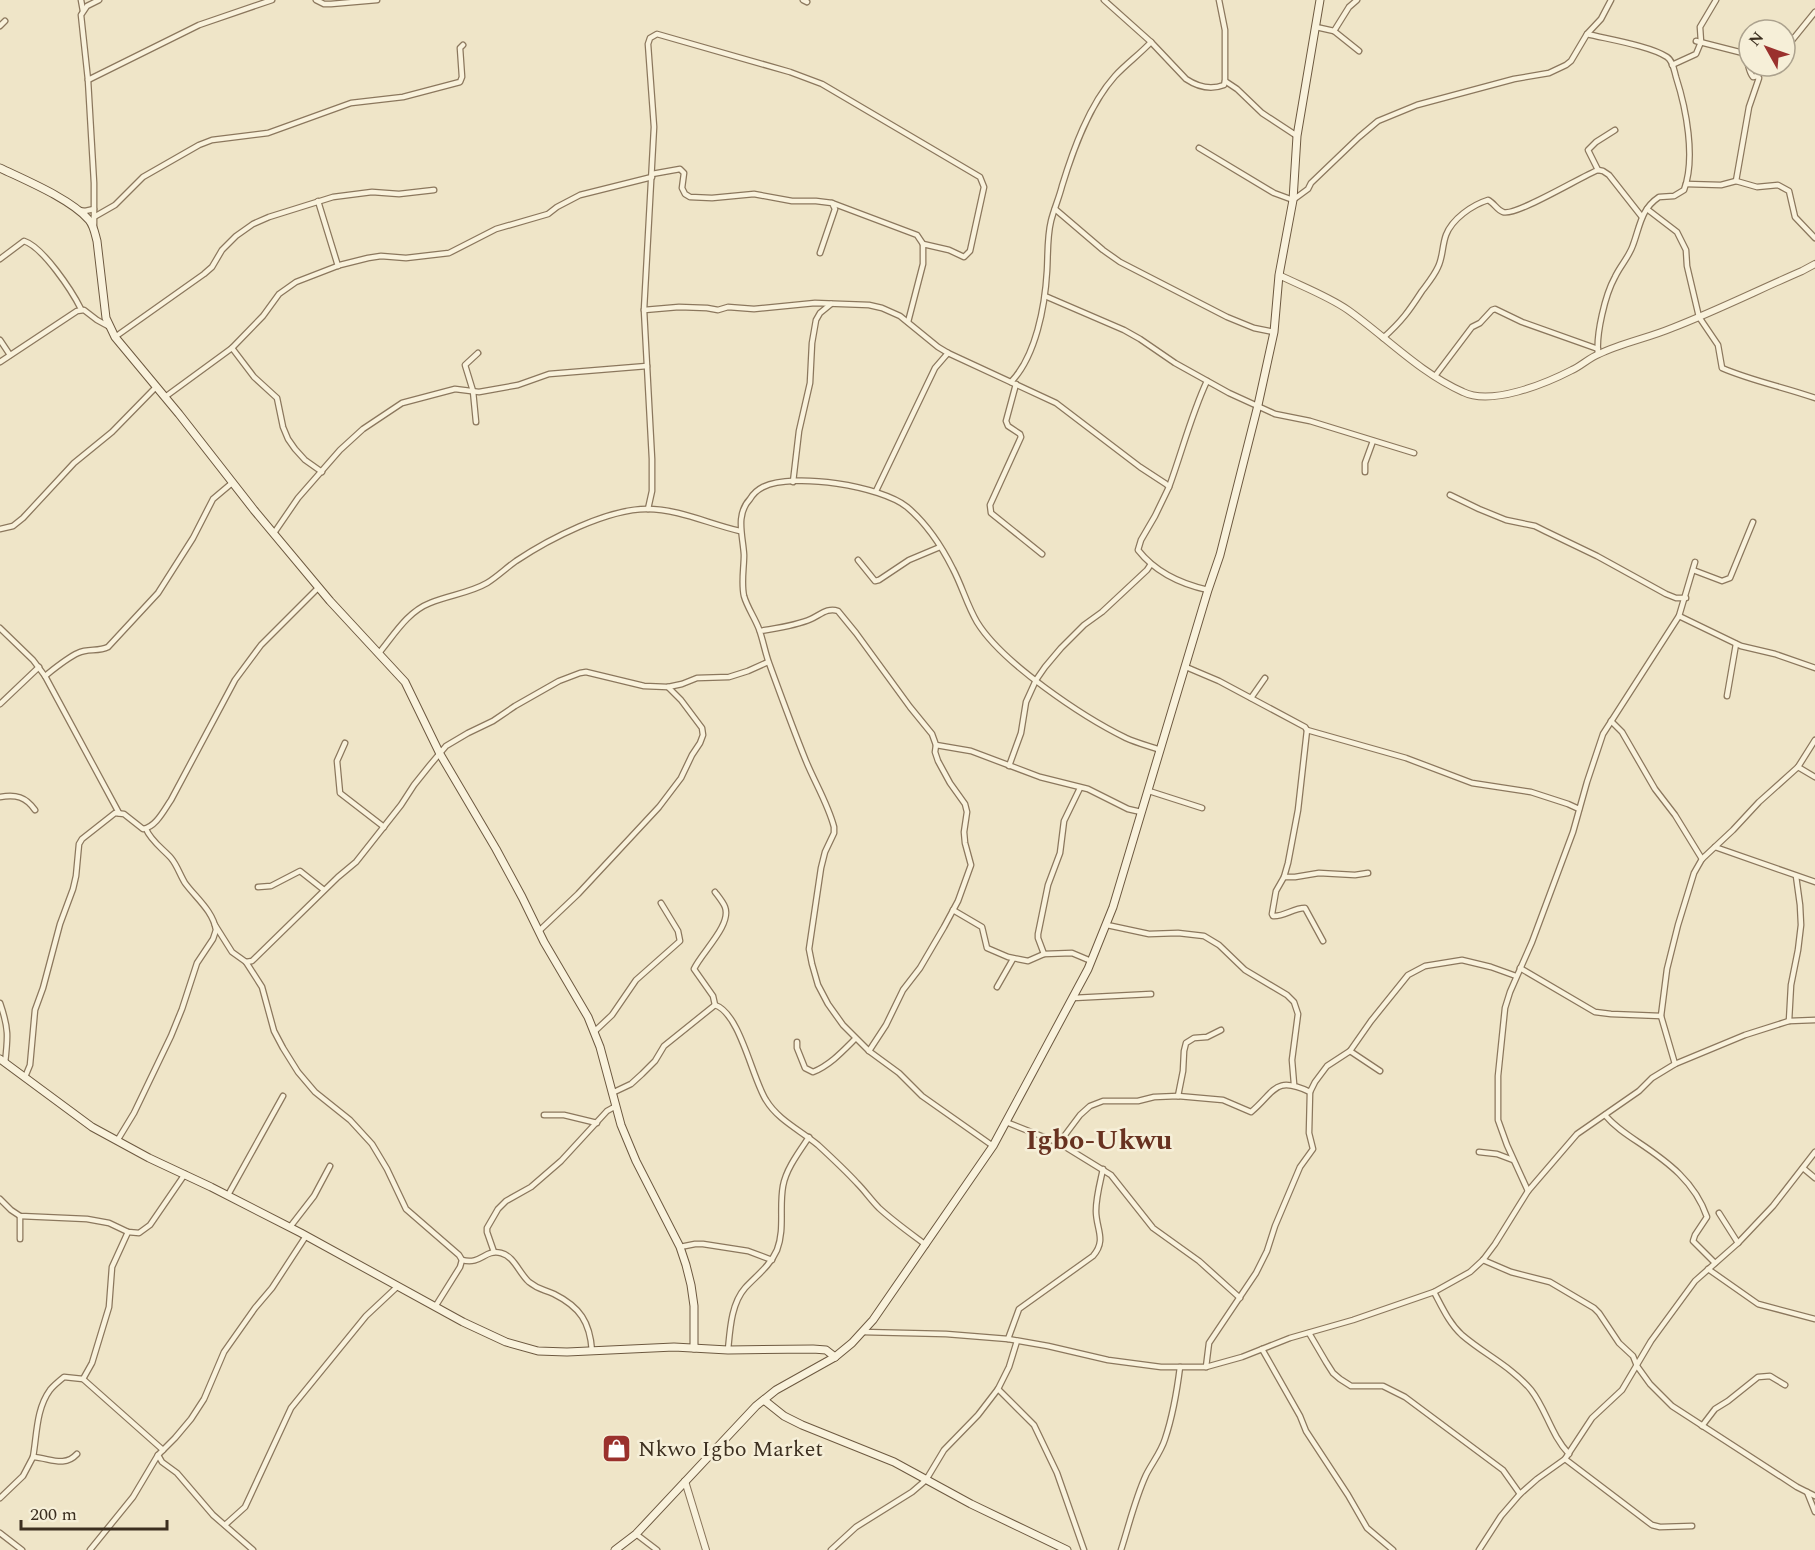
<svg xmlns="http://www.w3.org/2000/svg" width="1815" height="1550" font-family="Spectral,serif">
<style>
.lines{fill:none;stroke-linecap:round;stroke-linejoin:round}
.minor-casing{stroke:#8b775d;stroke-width:7}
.tertiary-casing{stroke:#8b775d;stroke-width:8}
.secondary-casing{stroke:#6d5940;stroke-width:9}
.minor{stroke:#f9f2dc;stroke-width:4.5}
.tertiary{stroke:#f9f2dc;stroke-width:6}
.secondary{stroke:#f9f2dc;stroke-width:7}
.labels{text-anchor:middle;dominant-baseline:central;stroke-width:5;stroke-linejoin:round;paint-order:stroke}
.poi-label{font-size:22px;fill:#3c2f20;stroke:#f6efd8;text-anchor:start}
.district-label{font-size:28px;font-weight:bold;fill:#683220;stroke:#f6efd8}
</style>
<rect width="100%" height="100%" fill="#efe5c8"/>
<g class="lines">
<defs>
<g id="minor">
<path d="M81 0 83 11"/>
<path d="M316 0 324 4H331L377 0"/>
<path d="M803 0 807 2"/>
<path d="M1104 0 1151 42 1186 79C1198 87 1211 90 1224 85L1225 81"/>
<path d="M1219 0 1225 30V81L1237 89 1262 113 1297 136"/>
<path d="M0 26 5 21"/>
<path d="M1316 27 1334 31 1349 7 1357 0"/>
<path d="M1334 31 1359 51"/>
<path d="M1587 34C1607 39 1651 46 1667 57 1673 61 1674 70 1676 77 1686 108 1696 158 1684 190L1674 196 1659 197C1641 209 1640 226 1633 245 1629 257 1620 266 1615 277 1605 295 1596 334 1598 354"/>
<path d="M1696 41 1743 53C1749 59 1747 70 1753 77L1757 76 1769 66"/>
<path d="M1785 49 1815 12"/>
<path d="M1672 65 1696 54 1701 42 1700 27 1716 0"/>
<path d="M88 80 199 25 272 0"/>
<path d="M1199 148 1274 193 1293 200 1308 189 1311 183 1359 137 1378 121 1417 105 1514 79 1549 73 1566 65 1571 61 1587 34 1601 19 1611 0"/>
<path d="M1598 170 1588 150 1596 142 1615 130"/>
<path d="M652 174 680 169 684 173 682 188 685 194 690 197 712 198 754 194 792 201H816L832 203 835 209 820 253"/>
<path d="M1736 181 1749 107 1759 78 1757 76"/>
<path d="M1686 184 1721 185 1736 181 1757 187 1778 185 1789 191 1795 217 1815 238"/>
<path d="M318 201 338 266"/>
<path d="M832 203 917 235 923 244"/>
<path d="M1055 209 1103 250 1120 262 1227 317 1254 328 1274 332"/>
<path d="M1647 209 1677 232 1686 250 1687 266 1699 317 1718 345 1722 368C1752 381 1784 387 1815 398"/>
<path d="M79 210 85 211 94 209"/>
<path d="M94 217 115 205 143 177 199 145 212 140 268 133 351 103 403 97 460 82 462 77 460 48 463 45"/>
<path d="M94 227V183L88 80 81 15 87 6 99 0"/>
<path d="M0 259 24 241C43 247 72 291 81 309"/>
<path d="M1045 296 1124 330 1140 339 1175 363 1229 393 1275 414 1310 421 1414 453"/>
<path d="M644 310 679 307 707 308 718 310 728 307 754 309 815 303 869 305 882 308 900 316 938 347 948 353 1056 403 1140 467 1166 484 1169 487 1155 516 1141 540 1138 550C1156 573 1181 584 1208 590"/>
<path d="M115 337 204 274 212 267 222 250 236 236 253 224 269 217 333 197 372 192 399 194 434 190"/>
<path d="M1383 338C1402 321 1409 311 1422 291 1428 283 1434 276 1438 267 1443 257 1442 246 1446 235 1452 219 1472 205 1488 200 1494 203 1497 210 1503 212 1515 217 1582 176 1598 170L1603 171 1609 175 1642 217"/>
<path d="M0 340 10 355"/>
<path d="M232 348 254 377 277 398 283 427 288 439 295 449 305 460 322 472"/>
<path d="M0 362 77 311 84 310 97 320 108 326"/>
<path d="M1435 376 1472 327 1480 323 1492 310 1495 309 1522 322 1598 349"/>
<path d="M1011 382C1036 356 1045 306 1047 271 1048 255 1047 237 1051 221 1054 209 1059 198 1062 186 1073 150 1089 105 1115 76 1126 64 1140 54 1151 42"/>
<path d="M1016 384 1006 421 1008 426 1020 434 1021 437 990 505 991 513 1042 554"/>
<path d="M165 397 232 348 263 316 279 294 296 282 340 265 368 258 381 256 406 258 449 253 496 229 548 214 557 207 580 195 652 177"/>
<path d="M476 422 473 391 465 365 478 353"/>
<path d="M1365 472V463L1373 441"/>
<path d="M793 482 799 431 810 383 812 343 816 320 820 313 831 304"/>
<path d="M1169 487C1182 452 1191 415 1207 381"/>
<path d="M876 491 935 368 948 353"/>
<path d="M1450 495 1479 509 1506 520 1535 526 1545 531 1597 556 1666 594 1676 598H1686"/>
<path d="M648 509 652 491V459L644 310 654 127 648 44 650 38 657 34 790 72 822 84 980 177 984 187 970 251 964 257 949 250 923 244V264L908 322"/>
<path d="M0 529 13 526 23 518 74 463 112 432 156 387"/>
<path d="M274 533 298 498 340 450 363 429 402 403 455 389 479 392 518 385 549 374 647 366"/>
<path d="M858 560 875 581 879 580 909 560 940 547"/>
<path d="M1693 570 1722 581 1730 578 1753 522"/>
<path d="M1679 616 1741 646 1775 654 1815 668"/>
<path d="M0 628 33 660 45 676 119 813"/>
<path d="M760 631C777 628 795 626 811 619 820 615 828 607 838 611L856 633 910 707 932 734 936 745 971 751 1040 777 1088 789 1128 809 1141 812"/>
<path d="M379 653C394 635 407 612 430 603 449 595 470 593 487 583 497 577 506 568 516 561 549 539 607 509 647 509 679 509 709 524 740 531"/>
<path d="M1186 667 1219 681 1305 727 1307 730 1298 810 1288 863 1284 877 1276 891 1272 914 1273 916C1284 917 1293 908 1305 908L1323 941"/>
<path d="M45 676C55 668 67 658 78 653 88 648 98 652 108 647L158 593 193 538 213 499 232 483"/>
<path d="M1727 696 1736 644"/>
<path d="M1251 698 1265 678"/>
<path d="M0 704 39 667"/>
<path d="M1611 721 1622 732 1655 789 1675 815 1702 859"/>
<path d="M1307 730 1406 758 1472 783 1531 792 1568 804 1579 809"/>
<path d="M345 743 337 761 340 793 384 827"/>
<path d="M1009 766 1021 733 1026 702 1036 680 1045 667 1061 648 1084 625 1102 612 1147 570 1151 564"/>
<path d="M1798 767 1815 777"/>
<path d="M1149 791 1202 808"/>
<path d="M0 797C16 794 26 797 35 810"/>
<path d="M1715 847 1815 882"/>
<path d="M1284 877H1295L1319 873 1355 875 1368 873"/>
<path d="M258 887 271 886 300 871 324 890"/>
<path d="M715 892C718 896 723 902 725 907 732 925 701 953 694 969L713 996 715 1005C740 1013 752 1078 766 1100 778 1120 800 1130 818 1145 831 1157 845 1170 857 1183 865 1191 871 1200 879 1208 893 1221 910 1233 926 1245"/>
<path d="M953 910 982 927 987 948 1008 957 1028 961 1044 954 1072 953 1091 961"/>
<path d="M215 925 232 952 246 962 252 961 338 877 356 862 401 805 414 785 430 765 446 746 468 733 493 721 515 706 559 681 580 673 586 672 644 686 668 687 682 684 697 678 729 677 748 671 768 662"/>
<path d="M1107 925 1149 934 1178 933 1204 936 1219 945 1245 970 1287 995 1294 1002 1298 1014 1292 1060 1294 1084"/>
<path d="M539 931 578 894 659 807 681 778 692 755 700 743 703 735 702 728 681 700 668 687"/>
<path d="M1044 954 1038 938V934L1048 885 1060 853 1064 821 1080 788"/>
<path d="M246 962 262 987 274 1031 283 1048 298 1072 315 1092 350 1120 372 1144 387 1169 406 1209 459 1255 462 1260 460 1267 435 1307"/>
<path d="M1520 968 1595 1012 1611 1014 1661 1016"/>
<path d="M997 987 1013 959"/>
<path d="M1073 998 1151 994"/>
<path d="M0 1003C9 1029 8 1037 5 1063"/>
<path d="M1789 1021 1791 985 1798 950 1801 925 1800 905 1796 876"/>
<path d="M595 1031 612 1015 636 980 680 941 678 931 661 903"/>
<path d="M797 1042V1048L805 1068 813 1072C830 1065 842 1052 855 1039"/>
<path d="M869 1051 886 1025 903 990 920 968 944 927 958 901 971 865 965 843 964 832 967 812 965 804 950 783 938 761 935 752 936 745"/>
<path d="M1350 1051 1380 1071"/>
<path d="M1675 1064 1661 1016 1667 969 1678 925 1694 873 1702 859 1733 830 1759 802 1798 767 1815 740"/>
<path d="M25 1077 30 1065 35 1010 43 988 60 924 73 889 76 876 79 844 82 839 115 813 124 814 143 829C156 827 164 810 171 800L235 680 261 645 319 587"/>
<path d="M612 1093 631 1084 642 1074 655 1061 664 1046 715 1005"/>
<path d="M1178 1096 1183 1071 1184 1051 1186 1043 1194 1038 1207 1037 1221 1030"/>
<path d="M544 1115H564L597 1123"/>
<path d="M1605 1115C1614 1126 1626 1134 1638 1142 1668 1162 1695 1182 1707 1217L1695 1235 1693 1241 1715 1263"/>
<path d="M1006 1122 1059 1143 1111 1175 1153 1228 1199 1261 1240 1298"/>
<path d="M117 1141 134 1113 171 1036 182 1009 197 963 213 939 216 930C213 911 196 898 185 883 180 875 177 865 171 858 163 849 151 841 146 829"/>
<path d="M1059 1143 1080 1115 1090 1106 1103 1101H1138L1154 1097 1178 1096 1223 1100 1251 1112C1275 1092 1274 1075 1310 1092"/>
<path d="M993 1146 922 1096 899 1073 869 1051 843 1025 828 1004 818 985 812 964 809 949 821 868 825 852 834 833V827C828 804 815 783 806 761 793 729 781 696 769 663 765 652 763 640 759 629 755 618 747 607 744 596 741 583 744 568 744 555 743 536 735 515 750 499 753 494 759 489 763 487 794 472 881 486 907 507 926 523 942 547 953 569 962 586 967 605 977 622 1002 663 1083 717 1126 738 1137 743 1149 746 1160 750"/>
<path d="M1479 1152 1497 1154 1513 1160"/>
<path d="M1803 1168 1815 1178"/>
<path d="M1528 1191 1507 1145 1498 1120V1076L1505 1008 1510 992 1532 942 1573 832 1587 782 1603 734 1679 616 1695 562"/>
<path d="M228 1195 283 1096"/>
<path d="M0 1199 11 1210 20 1216 87 1219 109 1223 128 1232 139 1233 150 1225 185 1174"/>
<path d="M1719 1213 1738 1243"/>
<path d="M290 1227 314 1196 330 1166"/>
<path d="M20 1239V1216"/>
<path d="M680 1247 695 1244H703L748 1251 772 1260"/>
<path d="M494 1252 487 1232V1228L498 1209 506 1201 531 1187 561 1161 607 1111 616 1106"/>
<path d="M462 1260C482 1265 484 1249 501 1253 514 1256 519 1273 529 1282 539 1290 543 1289 554 1294 580 1307 590 1322 592 1351"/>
<path d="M1483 1260 1511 1272 1550 1282 1594 1308 1599 1313 1619 1343 1633 1356 1637 1366 1650 1384 1672 1406 1797 1487 1815 1496"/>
<path d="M1708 1269 1758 1304 1815 1319"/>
<path d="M1434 1292C1442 1307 1449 1323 1462 1335 1484 1354 1512 1367 1531 1390 1546 1409 1551 1435 1569 1454"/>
<path d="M862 1332 946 1334 1008 1339 1048 1346 1108 1360 1161 1367H1206L1242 1357 1290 1338 1353 1320 1434 1292 1470 1272 1483 1260 1495 1244 1528 1191 1577 1134 1639 1091 1652 1078 1675 1064 1745 1035 1789 1021 1815 1020"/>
<path d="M1309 1333 1326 1362 1333 1373 1340 1379 1351 1386H1383L1405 1397 1503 1470 1520 1494"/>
<path d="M1008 1339 1019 1309 1093 1256C1107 1240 1096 1229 1096 1211 1096 1197 1100 1183 1103 1169"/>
<path d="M1262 1349 1300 1416 1306 1431 1348 1495 1367 1528 1393 1550"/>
<path d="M728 1350C730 1330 731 1304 745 1288 756 1276 770 1266 777 1250 785 1229 779 1208 783 1186 786 1169 799 1152 809 1137"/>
<path d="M1206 1367 1209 1343 1256 1273 1267 1251 1275 1226 1300 1167 1313 1149 1309 1133 1310 1092 1315 1082 1327 1066 1350 1051 1371 1021 1408 975 1425 966 1462 960 1491 967 1516 976"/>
<path d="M83 1379 92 1363 109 1307 112 1267 128 1232"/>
<path d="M998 1389 1034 1425 1057 1473 1084 1550"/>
<path d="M1702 1426 1715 1409 1728 1401 1758 1377 1770 1376 1785 1385"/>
<path d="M158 1455 162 1462 177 1473 213 1515 253 1550"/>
<path d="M33 1457C37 1435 36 1409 50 1390 54 1385 59 1381 64 1377L83 1379 163 1450"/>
<path d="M1565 1459 1652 1525 1660 1527 1692 1526"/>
<path d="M1807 1492 1815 1512"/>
<path d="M0 1498 23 1476 33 1457C50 1458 64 1468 77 1454"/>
<path d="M225 1525 245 1507 291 1408 366 1316 398 1286"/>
<path d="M0 1533 22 1550"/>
<path d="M636 1534 657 1550"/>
<path d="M90 1550 133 1497 158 1455 175 1438 191 1419 204 1399 224 1352 255 1308 272 1288 306 1236"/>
<path d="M831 1550 856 1527 912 1492 926 1480 944 1450 978 1415 998 1389 1009 1367 1017 1341"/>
<path d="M1121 1550C1129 1525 1135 1499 1146 1475 1152 1463 1161 1452 1165 1439 1173 1415 1177 1391 1180 1367"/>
<path d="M1479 1550 1501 1516 1520 1494 1537 1479 1565 1459 1592 1418 1622 1390 1651 1341 1695 1281 1738 1243 1773 1206 1815 1152"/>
</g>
<g id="tertiary">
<path d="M1279 275C1301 286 1328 296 1348 310 1386 337 1420 373 1463 392 1491 406 1545 384 1572 370 1581 366 1589 358 1599 354 1622 343 1648 338 1672 328 1716 311 1758 290 1802 271L1815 264"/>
<path d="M685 1481 706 1550"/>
</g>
<g id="secondary">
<path d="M0 168C25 180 71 199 89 220 94 226 95 234 97 241L106 318 115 337 179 414 254 510 330 601 405 682 440 754 496 849 522 897 544 942 588 1017 600 1047 621 1125 636 1161 680 1247 686 1265 691 1285 694 1306V1348"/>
<path d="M0 1059 92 1127 149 1158 211 1187 301 1233 463 1322 506 1342 538 1351 567 1352 674 1347 728 1350 813 1349 826 1350 835 1357"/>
<path d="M764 1400 784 1416 802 1425 894 1462 971 1504 1067 1550"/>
<path d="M615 1550 636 1534 756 1406 776 1390 835 1357 852 1343 873 1320 993 1146 1088 969 1113 907 1208 590 1220 555 1258 405 1274 332 1279 275 1293 200 1297 136 1320 0"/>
</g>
</defs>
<use href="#minor" class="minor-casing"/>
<use href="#tertiary" class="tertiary-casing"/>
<use href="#secondary" class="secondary-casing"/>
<use href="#minor" class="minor"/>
<use href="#tertiary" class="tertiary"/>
<use href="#secondary" class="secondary"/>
</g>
<defs>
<symbol id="shop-square" viewBox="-11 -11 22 22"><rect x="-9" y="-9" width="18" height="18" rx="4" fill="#9a312d" stroke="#f6efd8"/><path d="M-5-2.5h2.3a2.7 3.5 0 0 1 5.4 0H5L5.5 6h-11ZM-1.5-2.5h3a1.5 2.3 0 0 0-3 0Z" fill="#fff"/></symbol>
</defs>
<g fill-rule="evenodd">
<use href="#shop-square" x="600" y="1432" width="33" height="33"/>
</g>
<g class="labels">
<g class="poi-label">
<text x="638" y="1449">Nkwo Igbo Market</text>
</g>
<g class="district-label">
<text x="1099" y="1140">Igbo-Ukwu</text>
</g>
</g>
<g transform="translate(1767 48) rotate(310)"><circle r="28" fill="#f6efd8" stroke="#aca28e" stroke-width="1.5"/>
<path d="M0-4.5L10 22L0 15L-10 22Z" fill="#9a312d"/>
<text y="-9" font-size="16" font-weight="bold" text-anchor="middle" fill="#3c2f20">N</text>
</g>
<path d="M21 1520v9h146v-9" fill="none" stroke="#3c2f20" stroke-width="3"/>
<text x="30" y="1520" font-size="18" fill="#3c2f20" stroke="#f6efd8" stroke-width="4.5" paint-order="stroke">200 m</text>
</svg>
